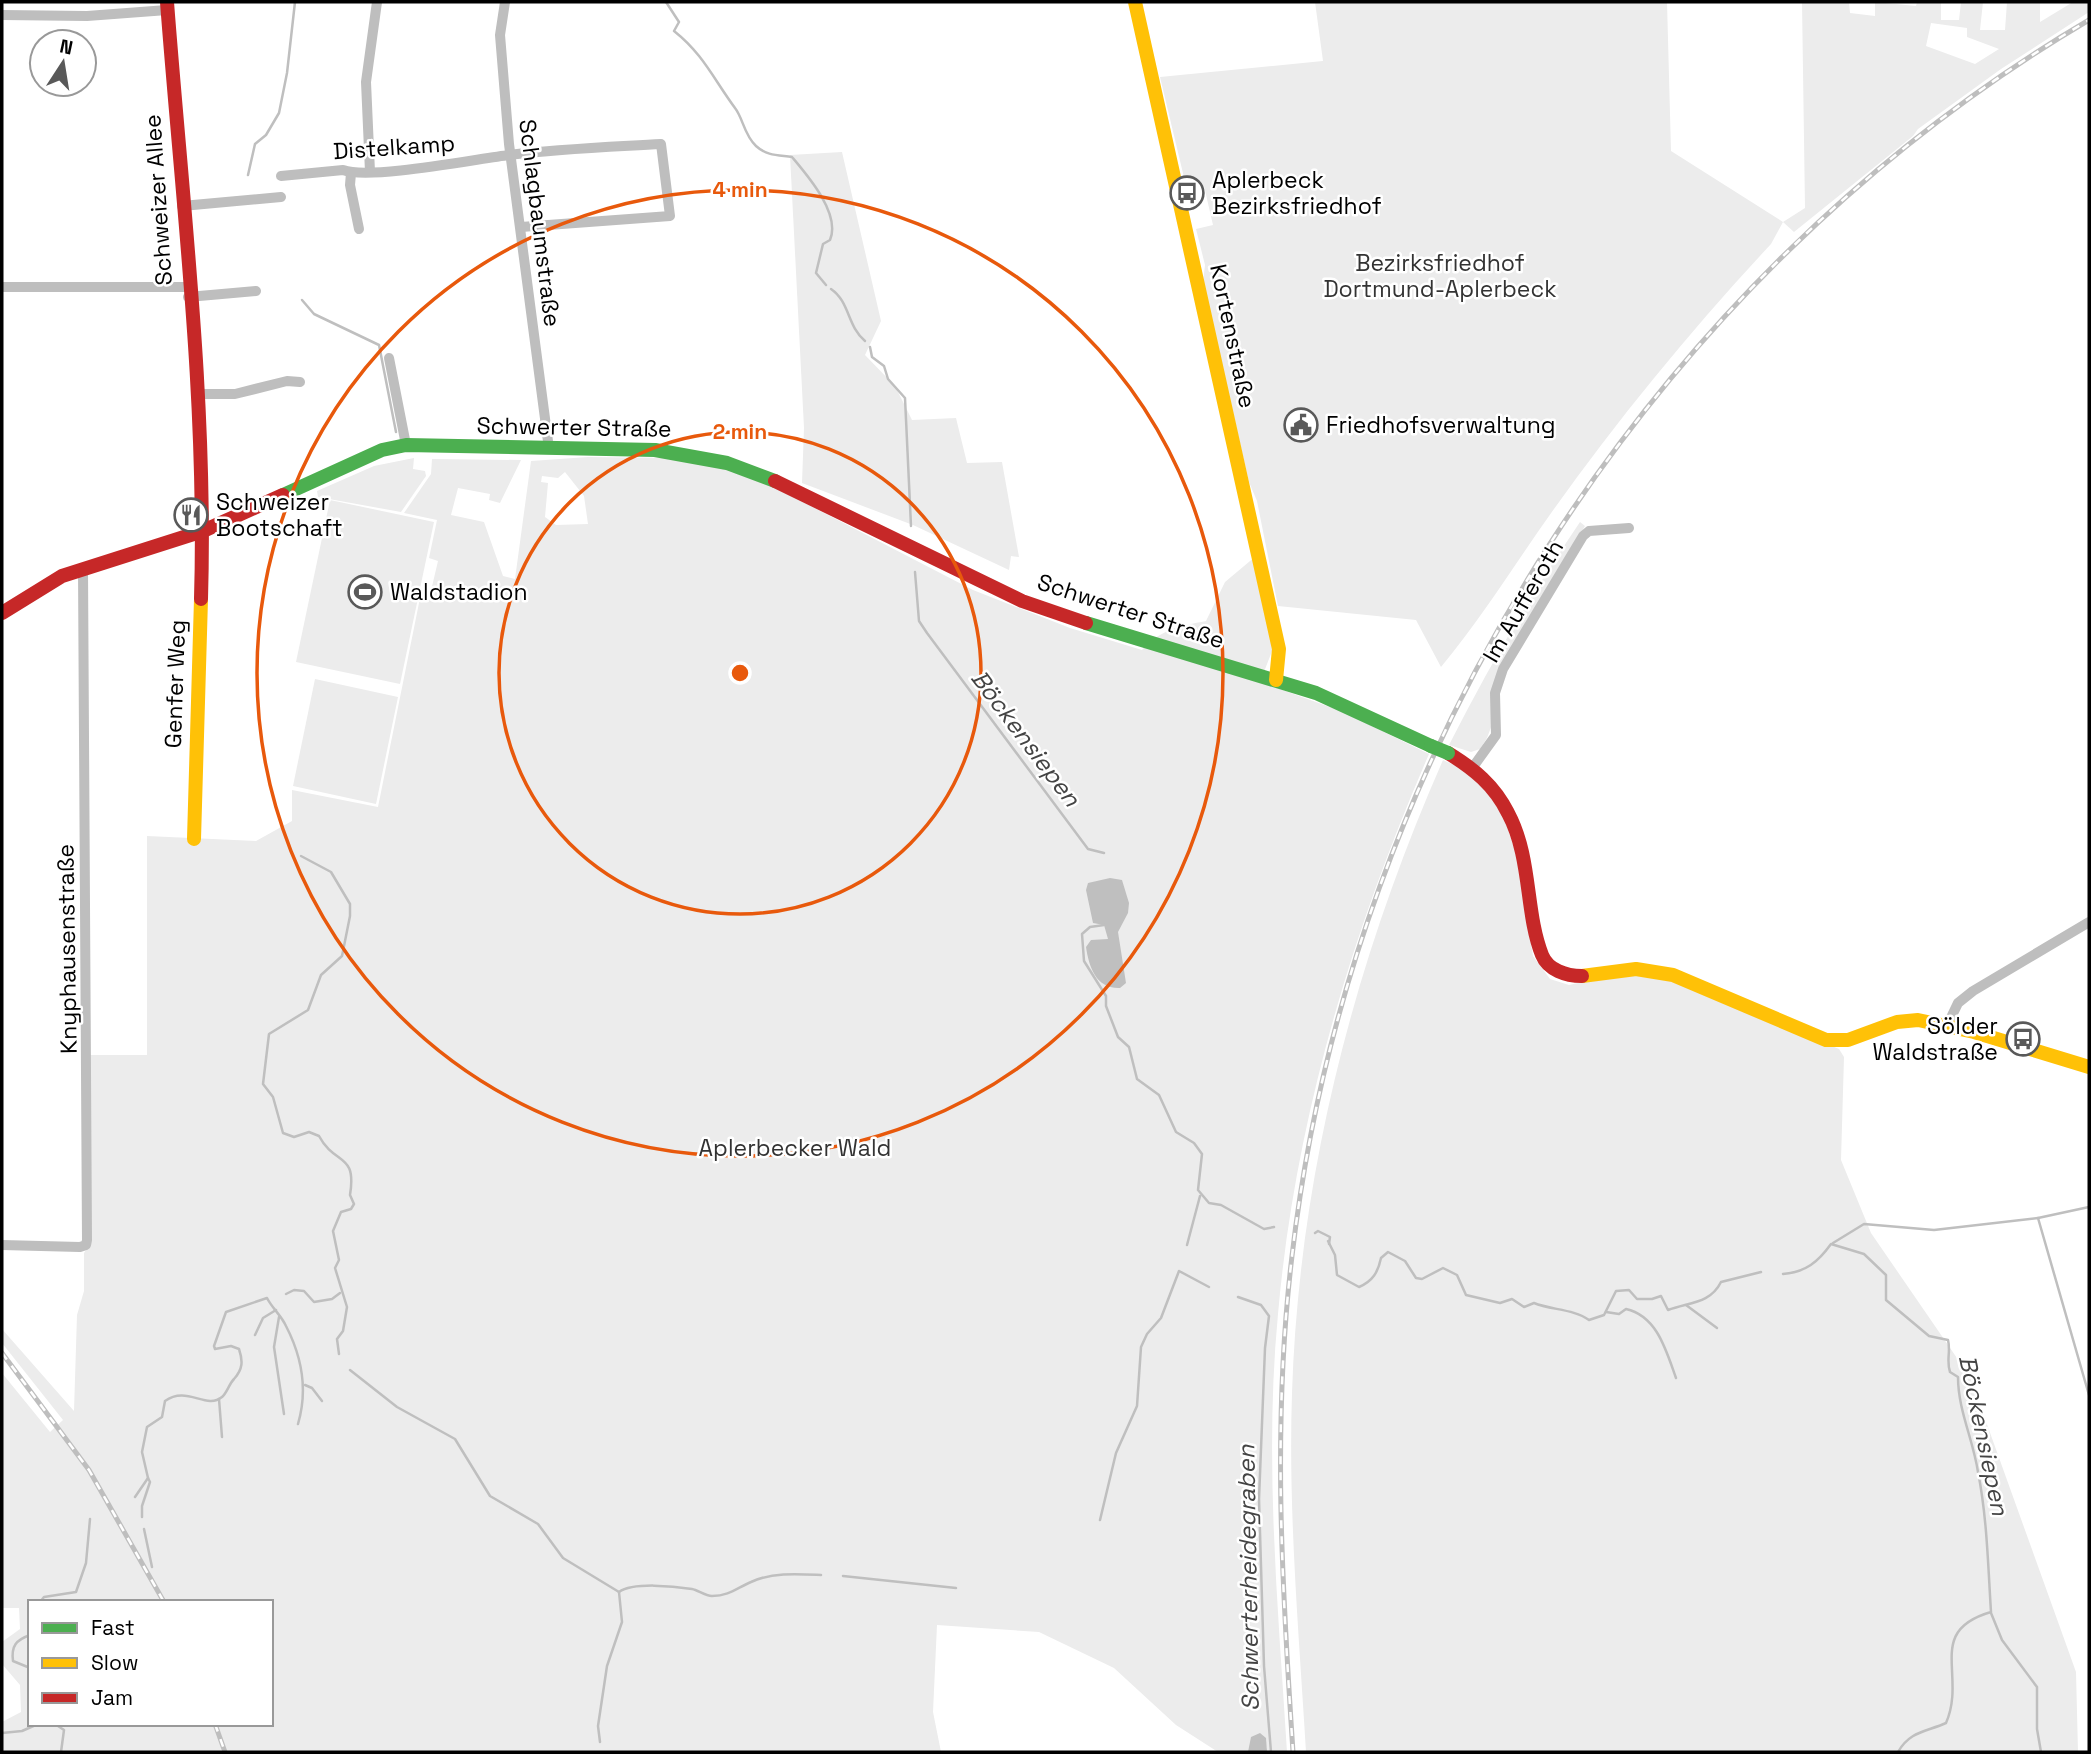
<svg xmlns="http://www.w3.org/2000/svg" width="2091" height="1754" font-family="'Space Grotesk',sans-serif">
<style>
.green{fill:#ececec;fill-rule:evenodd}
.water{fill:#bfbfbf}
.lines{fill:none;stroke-linecap:round;stroke-linejoin:round}
.stream{stroke:#bfbfbf;stroke-width:2.5}
.street{stroke:#bebebe;stroke-width:10}
.fast{stroke:#4caf50;stroke-width:14}
.slow{stroke:#ffc107;stroke-width:14}
.jam{stroke:#c62828;stroke-width:14}
.rail-casing{stroke:#bebebe;stroke-width:5}
.rail{stroke:#fff;stroke-width:2.5;stroke-dasharray:8;stroke-linecap:butt}
.fast-bridge{stroke:#4caf50;stroke-width:14}
.ring{fill:none;stroke:#e8590c;stroke-width:3.5}
.labels{text-anchor:middle;dominant-baseline:central;stroke-width:5;stroke-linejoin:round;paint-order:stroke}
.street-label{font-size:23px;fill:#000;stroke:#fff}
.poi-label{font-size:23px;fill:#000;stroke:#fff;text-anchor:start}
.park-label{font-size:23px;fill:#333;stroke:#fff}
.water-label{font-size:24px;font-style:italic;fill:#444;stroke:#fff}
.centre{fill:#e8590c;stroke:#fff;stroke-width:3.5}
.ring-label{font-size:21px;text-anchor:middle;font-weight:bold;fill:#e8590c;stroke:#fff;stroke-width:5;stroke-linejoin:round;paint-order:stroke}
</style>
<rect width="100%" height="100%" fill="#fff"/>
<g class="green">
<path d="M1315 2H1667L1671 151 1783 222 1805 208 1802 2H1849L1850 13 1875 16V2L1916 6 1917 2H1941V20H1959L1961 2H1983L1980 30H2005L2007 2H2040V22L2073 2H2089V12L2001 69 1918 129 1913 136 1794 232 1783 222 1771 244C1691 330 1617 420 1549 516 1513 567 1481 619 1441 667L1416 620 1278 606 1257 501 1249 482 1203 282 1205 265 1196 229 1213 225 1204 186 1187 190 1160 77 1323 61ZM1931 23 1967 28V37L1999 49 1975 64 1926 46Z"/>
<path d="M842 152 881 321 865 355 895 386 912 420 956 418 967 463 1002 462 1019 557 1011 556 1009 570 913 525 802 483 804 428 790 155Z"/>
<path d="M588 457 679 458 727 469 774 487 973 590 1070 628 1142 650C1161 629 1180 626 1206 621L1225 582 1256 556 1274 646 1260 682 1341 711 1429 754C1352 931 1295 1120 1278 1314 1264 1460 1278 1606 1287 1752H1218L1176 1725 1114 1668 1039 1632 937 1625 933 1712 941 1752H2V1722L21 1712 20 1685 2 1664V1642L20 1629 19 1608H2V1373L50 1432 63 1420 2 1343V1329L74 1411 77 1315 84 1291V1253L90 1244V1055H147V836L256 841 292 821V790L378 807 421 593 430 595 438 561 429 558 437 520 404 513 431 474 432 459 521 460 500 503 489 500 490 494 458 488 451 515 484 522 503 576 515 579 531 461ZM565 472 584 496 588 524 556 525 545 517 548 483 541 482 542 476 558 478ZM30 1602H271V1724H30Z"/>
<path d="M414 458 413 469 425 471 426 476 401 512 318 497 317 491 374 466Z"/>
<path d="M330 500 434 522 400 684 296 662Z"/>
<path d="M1580 522 1585 526 1495 679 1493 722 1487 738 1480 749 1471 752 1449 745C1488 668 1531 594 1580 522Z"/>
<path d="M315 679 398 697 376 804 293 786Z"/>
<path d="M1443 760 1469 772 1500 806 1516 853 1533 956 1550 979 1569 985 1619 974 1675 979 1839 1049 1844 1057 1841 1160 1871 1233 1970 1377 2076 1672 2078 1752H1306C1299 1633 1288 1513 1292 1393 1299 1174 1355 960 1443 760Z"/>
</g>
<g class="water">
<path d="M1110 878 1122 880 1129 903 1128 913 1118 932 1126 983 1120 988C1096 989 1089 967 1086 947L1091 940 1108 939 1104 925 1093 923 1086 890 1088 883Z"/>
<path d="M1260 1733 1266 1738 1267 1752H1248L1251 1737Z"/>
</g>
<g class="lines">
<g class="stream">
<path d="M666 2 679 22 674 31C703 54 713 78 735 108 743 118 744 135 756 146 767 156 778 155 792 157 808 176 841 214 830 240L823 244 816 273 826 285"/>
<path d="M248 175 255 144 266 135 279 113 287 73 295 2"/>
<path d="M831 289C850 302 847 326 865 341"/>
<path d="M302 300 314 314 379 345 396 432"/>
<path d="M870 347 872 357 884 366 888 379 905 398 911 526"/>
<path d="M915 572 919 621 927 633 1088 849 1104 853"/>
<path d="M301 856 331 872 350 904V916L342 956 321 975 308 1010 269 1034 263 1084 273 1097 283 1133 294 1137 309 1132 319 1136C335 1166 357 1152 350 1195L354 1204 351 1209 341 1212 333 1231 339 1260 335 1268 347 1307 343 1331 337 1339 339 1354"/>
<path d="M1104 925 1090 927 1082 934 1084 961 1106 996V1006L1118 1037 1129 1047 1137 1079 1159 1095 1176 1132 1194 1143 1202 1154 1198 1190 1209 1203 1221 1205 1264 1229 1274 1227"/>
<path d="M2038 1218 2089 1207"/>
<path d="M1315 1233 1318 1231 1330 1237 1329 1244"/>
<path d="M1328 1241 1335 1255 1337 1275 1359 1287C1373 1281 1378 1272 1381 1258L1388 1252 1405 1261 1416 1278 1422 1279 1443 1268 1457 1275 1466 1295 1500 1303 1512 1299 1524 1307 1534 1303C1551 1310 1574 1309 1589 1320L1604 1315 1616 1291 1629 1290 1637 1299H1652L1661 1296 1668 1310C1689 1302 1710 1304 1721 1282L1761 1272"/>
<path d="M1833 1243 1864 1224 1934 1230 2038 1218 2089 1395"/>
<path d="M1187 1245 1200 1196"/>
<path d="M1783 1274C1806 1272 1818 1262 1831 1244L1864 1254 1886 1275V1300L1929 1336 1948 1340C1951 1352 1946 1360 1950 1372L1958 1377C1958 1410 1973 1439 1978 1472 1987 1517 1988 1565 1991 1612 1925 1631 1967 1675 1946 1723 1926 1732 1910 1731 1898 1752"/>
<path d="M286 1294 294 1290 304 1291 314 1302 332 1299 340 1293"/>
<path d="M1238 1297 1261 1305 1269 1316 1265 1348 1259 1499 1264 1666 1271 1752"/>
<path d="M1686 1305 1717 1328"/>
<path d="M1606 1312 1619 1314 1626 1309C1657 1316 1666 1350 1676 1378"/>
<path d="M279 1317 274 1347 284 1414"/>
<path d="M255 1335 263 1318 276 1310"/>
<path d="M350 1370 397 1407 455 1439 490 1496 538 1524 563 1558 619 1592 622 1622 607 1666 598 1726 600 1742"/>
<path d="M305 1385 312 1388 322 1401"/>
<path d="M219 1399 222 1437"/>
<path d="M135 1497 148 1478 142 1452 147 1427 162 1417 165 1401C187 1385 206 1410 222 1397 227 1393 229 1384 234 1379 243 1369 243 1361 239 1349L231 1346 215 1349 214 1346 226 1312 267 1298C272 1308 281 1315 286 1326 302 1357 308 1390 298 1424"/>
<path d="M142 1517V1506L150 1482 148 1478"/>
<path d="M1100 1520 1116 1453 1137 1406 1141 1347 1147 1334 1161 1318 1179 1271 1209 1287"/>
<path d="M144 1529 152 1567"/>
<path d="M843 1576 956 1588"/>
<path d="M619 1592C633 1582 674 1586 692 1589 698 1590 705 1596 712 1596 729 1596 737 1588 751 1582 772 1572 799 1574 821 1575"/>
<path d="M40 1602 44 1597 76 1592 86 1563 90 1519"/>
<path d="M1991 1613 2002 1640 2037 1687V1729L2041 1752"/>
<path d="M30 1635C16 1640 11 1646 13 1661L30 1668"/>
<path d="M55 1724 64 1730 61 1752"/>
<path d="M2 1733 22 1731 38 1724"/>
</g>
<g class="street">
<path d="M505 2 500 35 509 144 549 449"/>
<path d="M2 15 87 16 167 10"/>
<path d="M370 172 366 82 377 2"/>
<path d="M351 173 350 185 359 229"/>
<path d="M281 176 343 170C369 180 476 159 509 155 559 149 611 147 661 144L670 216 521 227"/>
<path d="M182 206 281 197"/>
<path d="M2 287H187"/>
<path d="M188 297 256 291"/>
<path d="M389 358 406 445"/>
<path d="M197 394H235L287 381 300 382"/>
<path d="M1473 767 1496 735 1495 693 1503 669 1583 536 1589 531 1629 528"/>
<path d="M1947 1026 1958 1003 1973 991 2089 922"/>
<path d="M2 1245 80 1247 86 1245 87 1240 83 569"/>
</g>
<g class="fast">
<path d="M283 495 382 450 406 445 655 450 727 463 775 481"/>
<path d="M1086 623 1316 693 1431 746"/>
</g>
<g class="slow">
<path d="M1135 2 1279 649 1276 680"/>
<path d="M194 839 201 599"/>
<path d="M1582 976 1636 969 1673 975 1826 1040H1848L1897 1022 1918 1020 1974 1032 2089 1067"/>
</g>
<g class="jam">
<path d="M167 2C182 200 207 400 201 599"/>
<path d="M775 481 1022 601 1086 623"/>
<path d="M2 613 62 576 203 531 283 495"/>
<path d="M1448 753C1474 769 1494 785 1508 813 1532 858 1525 912 1542 955 1548 970 1566 976 1582 976"/>
</g>
<defs>
<g id="rail">
<path d="M2 1353 89 1470 164 1602"/>
<path d="M215 1724 225 1752"/>
<path d="M1293 1752C1282 1586 1272 1422 1292 1256 1350 754 1652 277 2089 20"/>
</g>
</defs>
<use href="#rail" class="rail-casing"/>
<use href="#rail" class="rail"/>
<path class="fast-bridge" d="M1431 746 1448 753"/>
</g>
<g class="ring">
<circle cx="740" cy="673" r="241"/>
<circle cx="740" cy="673" r="483"/>
</g>
<defs>
<symbol id="bus-ring" viewBox="-11 -11 22 22"><circle r="9.5" fill="#fff" stroke="#595959" stroke-width="1.5"/><path d="M-5-6H5V4H4V6H2V4H-2V6H-4V4H-5ZM-3.5-4V0h7V-4ZM-3.5 1.2v1.5H-2V1.2ZM2 1.2v1.5H3.5V1.2Z" fill="#595959"/></symbol>
<symbol id="civic-ring" viewBox="-11 -11 22 22"><circle r="9.5" fill="#fff" stroke="#595959" stroke-width="1.5"/><path d="M-.6-6.5H3V-4.5H.6V-3L4-1V1h2V6H-6V1h2V-1L-.6-3ZM-1.2 2.5V6h2.4V2.5Z" fill="#595959"/></symbol>
<symbol id="restaurant-ring" viewBox="-11 -11 22 22"><circle r="9.5" fill="#fff" stroke="#595959" stroke-width="1.5"/><path d="M-5-6h1v4h1v-4h1v4h1v-4h1v5L-1.5 .5V6h-2V.5L-5-1ZM5-6V6H3V1.5H1.5Q1.5-4 5-6Z" fill="#595959"/></symbol>
<symbol id="stadium-ring" viewBox="-11 -11 22 22"><circle r="9.5" fill="#fff" stroke="#595959" stroke-width="1.5"/><path d="M0-5a6.5 5 0 1 0 0 10a6.5 5 0 1 0 0-10ZM-3.5-1.8h7v3.6h-7Z" fill="#595959"/></symbol>
</defs>
<g fill-rule="evenodd">
<use href="#bus-ring" x="1168" y="174" width="38" height="38"/>
<use href="#civic-ring" x="1282" y="406" width="38" height="38"/>
<use href="#restaurant-ring" x="172" y="496" width="38" height="38"/>
<use href="#stadium-ring" x="346" y="573" width="38" height="38"/>
<use href="#bus-ring" x="2004" y="1020" width="38" height="38"/>
</g>
<g class="labels">
<g class="street-label">
<text transform="translate(394 147) rotate(-4)">Distelkamp</text>
<text transform="translate(158 200) rotate(-94)">Schweizer Allee</text>
<text transform="translate(540 223) rotate(83)">Schlagbaumstraße</text>
<text transform="translate(1233 336) rotate(78)">Kortenstraße</text>
<text transform="translate(574 427) rotate(1)">Schwerter Straße</text>
<text transform="translate(1523 601) rotate(-60)">Im Aufferoth</text>
<text transform="translate(1131 611) rotate(18)">Schwerter Straße</text>
<text transform="translate(175 684) rotate(-88)">Genfer Weg</text>
<text transform="translate(67 949) rotate(-91)">Knyphausenstraße</text>
</g>
<g class="poi-label">
<text x="1212" y="180">Aplerbeck<tspan x="1212" dy="26">Bezirksfriedhof</tspan></text>
<text x="1326" y="425">Friedhofsverwaltung</text>
<text x="216" y="502">Schweizer<tspan x="216" dy="26">Bootschaft</tspan></text>
<text x="390" y="592">Waldstadion</text>
<text x="1998" y="1026" text-anchor="end">Sölder<tspan x="1998" dy="26">Waldstraße</tspan></text>
</g>
<g class="park-label">
<text x="1440" y="263">Bezirksfriedhof<tspan x="1440" dy="26">Dortmund-Aplerbeck</tspan></text>
<text x="795" y="1148">Aplerbecker Wald</text>
</g>
<g class="water-label">
<text transform="translate(1026 738) rotate(53)">Böckensiepen</text>
<text transform="translate(1984 1435) rotate(78)">Böckensiepen</text>
<text transform="translate(1248 1578) rotate(-91)">Schwerterheidegraben</text>
</g>
</g>
<circle cx="740" cy="673" r="10" class="centre"/>
<g class="ring-label">
<text x="740" y="197">4 min</text>
<text x="740" y="439">2 min</text>
</g>
<rect width="2091" height="1754" fill="none" stroke="#000000" stroke-width="7"/>
<rect x="28" y="1600" width="245" height="126" fill="#ffffff" stroke="#999999" stroke-width="2"/>
<rect x="42" y="1623" width="35" height="10" fill="#4caf50" stroke="#999999" stroke-width="2"/>
<text x="91" y="1635" font-size="21" fill="#000000">Fast</text>
<rect x="42" y="1658" width="35" height="10" fill="#ffc107" stroke="#999999" stroke-width="2"/>
<text x="91" y="1670" font-size="21" fill="#000000">Slow</text>
<rect x="42" y="1693" width="35" height="10" fill="#c62828" stroke="#999999" stroke-width="2"/>
<text x="91" y="1705" font-size="21" fill="#000000">Jam</text>
<g transform="translate(63 63) rotate(12)"><circle r="33" fill="#ffffff" stroke="#999999" stroke-width="2"/>
<path d="M0-5L12 26L0 18L-12 26Z" fill="#595959"/>
<text y="-10" font-size="19" font-weight="bold" text-anchor="middle" fill="#000000">N</text>
</g>
</svg>
